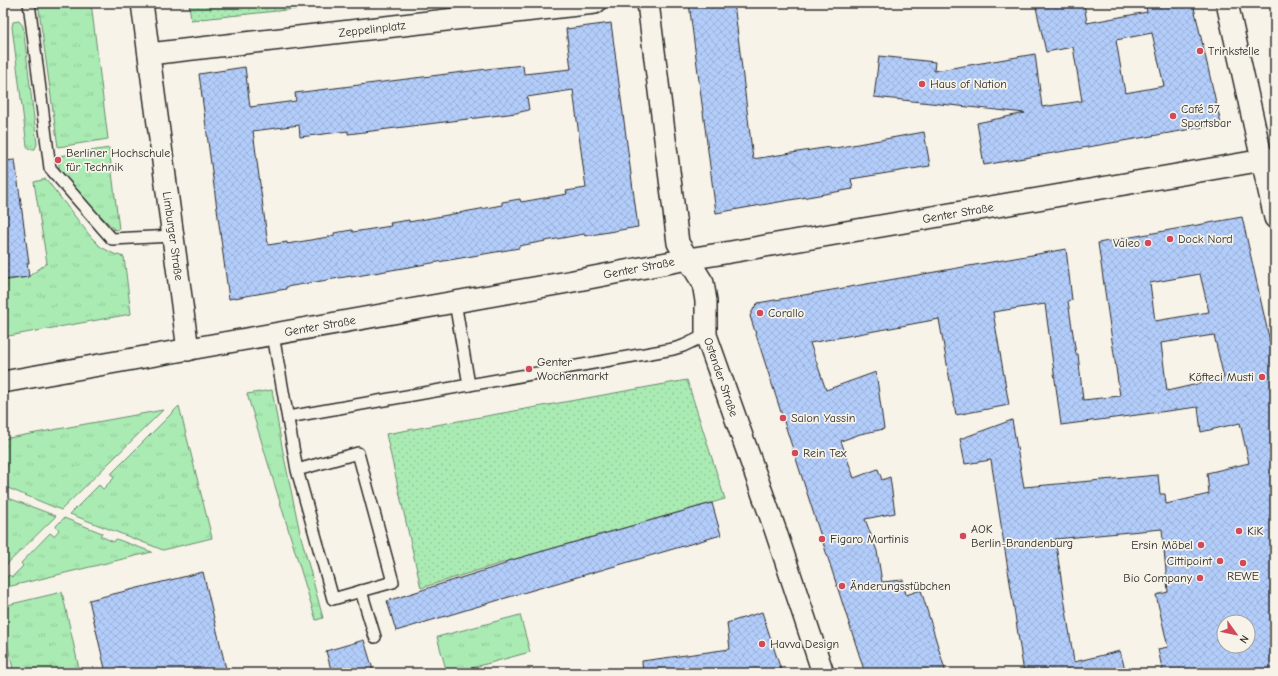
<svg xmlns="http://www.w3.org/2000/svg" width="1278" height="676" font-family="'Comic Neue',sans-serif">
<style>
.grass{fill:url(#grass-tufts);stroke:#6a8b6f}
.park{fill:url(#park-dots);stroke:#6a8b6f}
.building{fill:url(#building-cross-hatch);stroke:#2b2b2b;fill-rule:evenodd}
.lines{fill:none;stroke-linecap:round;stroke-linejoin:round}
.lane-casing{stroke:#2b2b2b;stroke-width:14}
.street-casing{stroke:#2b2b2b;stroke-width:24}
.lane{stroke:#f7f3e8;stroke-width:11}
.street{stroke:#f7f3e8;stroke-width:21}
.poi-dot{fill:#d1495b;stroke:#f7f3e8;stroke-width:1.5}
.labels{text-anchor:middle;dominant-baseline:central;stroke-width:3.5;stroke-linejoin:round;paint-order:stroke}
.street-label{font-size:12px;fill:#2b2b2b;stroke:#f7f3e8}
.poi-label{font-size:12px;fill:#2b2b2b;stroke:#f7f3e8;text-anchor:start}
</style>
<defs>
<pattern id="grass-tufts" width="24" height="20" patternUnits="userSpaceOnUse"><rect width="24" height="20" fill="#aaebb3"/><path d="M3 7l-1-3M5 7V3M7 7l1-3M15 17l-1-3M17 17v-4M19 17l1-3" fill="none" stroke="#92ca9a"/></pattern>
<pattern id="park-dots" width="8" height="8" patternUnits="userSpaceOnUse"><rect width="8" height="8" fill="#aaebb3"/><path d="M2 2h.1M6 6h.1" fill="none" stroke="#92ca9a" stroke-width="1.8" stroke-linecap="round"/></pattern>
<pattern id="building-cross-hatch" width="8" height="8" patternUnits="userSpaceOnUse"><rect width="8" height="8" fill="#b3cdfb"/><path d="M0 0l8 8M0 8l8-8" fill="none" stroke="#9ab0d7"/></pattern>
</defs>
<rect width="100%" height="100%" fill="#f7f3e8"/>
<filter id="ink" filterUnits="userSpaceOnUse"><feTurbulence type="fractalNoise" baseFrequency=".025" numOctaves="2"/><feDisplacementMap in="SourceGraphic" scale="8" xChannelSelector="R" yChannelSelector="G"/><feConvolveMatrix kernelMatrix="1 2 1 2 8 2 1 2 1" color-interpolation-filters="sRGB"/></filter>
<g filter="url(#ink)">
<g class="grass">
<path d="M38 3H91L108 139 58 147Z"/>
<path d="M19 21 23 26 37 144 35 149H29L27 146 12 27 13 22Z"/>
<path d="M109 148 119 229 115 230 91 206 59 169V156Z"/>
<path d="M46 179 91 237 101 247 114 254 124 257 131 314 3 337V281L28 277 47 263 34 182Z"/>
<path d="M272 390 283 452 300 533 323 618 316 620 247 394Z"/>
<path d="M179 406 212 538 163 550 70 514 99 485 103 489 114 478 111 474Z"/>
<path d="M163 410 61 510 3 486V439Z"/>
<path d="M3 496 56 516 3 568Z"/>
<path d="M64 518 102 533 100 536 114 542 116 539 152 552 3 588V581L9 575 12 577 23 566 21 563 50 533 54 536 59 530 56 526Z"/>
<path d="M62 592 80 673H14L3 626V606Z"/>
<path d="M520 615 530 652 453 673H447L437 637Z"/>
</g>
<g class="park">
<path d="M189 3H353L191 20Z"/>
<path d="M687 380 725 499 505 562 421 588 386 434Z"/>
</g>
<g class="building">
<path d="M689 3H734L753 159 830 147V149L924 132 930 166 851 179 853 189 716 213Z"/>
<path d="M1035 3H1084L1087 23 1147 12 1145 3H1193L1221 124 984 165 977 123 1025 113 874 97 879 56 935 62 934 71 1035 54 1042 107 1082 101 1073 47 1046 52ZM1152 33 1164 86 1125 93 1116 40Z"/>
<path d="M611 23 638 227 585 236 584 234 551 240 519 246V248L351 277V276L286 287V289L229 299 199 74 245 67 250 107 296 101 295 93 495 68 523 65 524 74 571 69 566 29ZM573 90 586 188 566 191 567 194 521 202 520 199 502 202V205L409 222V220L390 223 391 226 353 232 352 230 334 233V236L287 244V242L268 245 253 131 299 125 300 137 348 131V134L516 113 529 110 527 97Z"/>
<path d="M15 160 29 263H27L29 277 3 280V161Z"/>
<path d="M1242 217 1275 364V673H1163L1158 649 1168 647 1156 595 1168 592 1162 529 1055 539 1074 662 1120 651 1126 673H1024L991 460 965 464 960 439 1012 420 1024 487 1158 475 1160 494H1165L1166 504 1209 494 1207 473 1249 463 1240 423 1201 432 1198 407 1061 425 1045 304 993 312 1009 405 956 415 939 319 810 343 826 390 876 372 884 429 860 434 841 441 854 478 878 469 882 480 890 477 895 513 865 519 877 551 882 582 903 580 906 595 921 590 946 673H865L750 316 755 306 758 303 1066 249 1072 300 1068 301 1076 354H1078L1083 400 1120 396 1098 243ZM1200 274 1209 312 1155 321 1150 283ZM1214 335 1224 378 1167 391 1161 343ZM1224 622H1248V646H1224Z"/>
<path d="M712 503 721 535 509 597 396 631 387 601 505 564V562Z"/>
<path d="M203 572 227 673H106L89 600Z"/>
<path d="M762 612 782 673H643L642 661 730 649 727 623Z"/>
<path d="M364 640 374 673H332L326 651Z"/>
</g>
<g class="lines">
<defs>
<g id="lane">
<path d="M29 3 50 168 112 239 173 236"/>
<path d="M455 302 469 385"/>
<path d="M273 335 297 470 333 599 393 582 358 453 297 470"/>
<path d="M288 417 673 349 683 346 706 335"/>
<path d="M361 591 375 637"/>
</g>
<g id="street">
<path d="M142 3 188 350"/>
<path d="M648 3 678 243 703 283 706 301V335L775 529 823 673"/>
<path d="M1227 3 1275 218"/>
<path d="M149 54 595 3"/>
<path d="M3 382 568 282 688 259 719 254 1275 158"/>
</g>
</defs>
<use href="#lane" class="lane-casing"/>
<use href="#street" class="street-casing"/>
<use href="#lane" class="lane"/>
<use href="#street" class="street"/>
</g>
</g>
<g class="poi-dot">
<circle cx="1200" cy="51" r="4"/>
<circle cx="922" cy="84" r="4"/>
<circle cx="1173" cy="116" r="4"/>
<circle cx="58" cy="160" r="4"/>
<circle cx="1170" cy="239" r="4"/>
<circle cx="1148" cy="243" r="4"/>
<circle cx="760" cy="313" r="4"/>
<circle cx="529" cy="369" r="4"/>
<circle cx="1262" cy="377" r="4"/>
<circle cx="783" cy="418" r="4"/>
<circle cx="795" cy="453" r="4"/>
<circle cx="1239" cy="531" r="4"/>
<circle cx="963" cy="536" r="4"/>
<circle cx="822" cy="539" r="4"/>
<circle cx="1201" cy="545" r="4"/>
<circle cx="1220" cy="561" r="4"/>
<circle cx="1243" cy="563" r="4"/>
<circle cx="1200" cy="578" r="4"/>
<circle cx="842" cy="586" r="4"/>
<circle cx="762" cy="644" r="4"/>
</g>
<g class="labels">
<g class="street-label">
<text transform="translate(372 29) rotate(-7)">Zeppelinplatz</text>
<text transform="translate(958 213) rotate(-10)">Genter Straße</text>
<text transform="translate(173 236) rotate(82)">Limburger Straße</text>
<text transform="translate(639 268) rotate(-11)">Genter Straße</text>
<text transform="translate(320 326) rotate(-10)">Genter Straße</text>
<text transform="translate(721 377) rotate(71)">Ostender Straße</text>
</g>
<g class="poi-label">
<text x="1208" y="51">Trinkstelle</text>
<text x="930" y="84">Haus of Nation</text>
<text x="1181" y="109">Café 57<tspan x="1181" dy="14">Sportsbar</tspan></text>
<text x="66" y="153">Berliner Hochschule<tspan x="66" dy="14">für Technik</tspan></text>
<text x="1178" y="239">Dock Nord</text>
<text x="1140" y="243" text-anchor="end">Valeo</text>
<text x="768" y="313">Corallo</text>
<text x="537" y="362">Genter<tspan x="537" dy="14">Wochenmarkt</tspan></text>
<text x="1254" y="377" text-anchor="end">Köfteci Musti</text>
<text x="791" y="418">Salon Yassin</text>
<text x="803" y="453">Rein Tex</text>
<text x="971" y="529">AOK<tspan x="971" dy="14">Berlin-Brandenburg</tspan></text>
<text x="1247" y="531">KiK</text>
<text x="830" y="539">Figaro Martinis</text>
<text x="1193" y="545" text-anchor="end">Ersin Möbel</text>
<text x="1212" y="561" text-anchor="end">Cittipoint</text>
<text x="1243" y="576" text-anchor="middle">REWE</text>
<text x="1192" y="578" text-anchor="end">Bio Company</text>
<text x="850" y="586">Änderungsstübchen</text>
<text x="770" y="644">Havva Design</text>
</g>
</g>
<rect width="1278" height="676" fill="none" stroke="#f7f3e8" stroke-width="16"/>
<rect x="8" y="8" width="1262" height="660" fill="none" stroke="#2b2b2b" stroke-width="1.5" filter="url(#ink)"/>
<g transform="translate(1236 634) rotate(123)"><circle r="19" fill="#f7f3e8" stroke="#a5a39c"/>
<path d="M0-3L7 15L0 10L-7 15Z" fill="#d1495b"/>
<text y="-6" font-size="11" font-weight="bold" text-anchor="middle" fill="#2b2b2b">N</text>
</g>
</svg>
